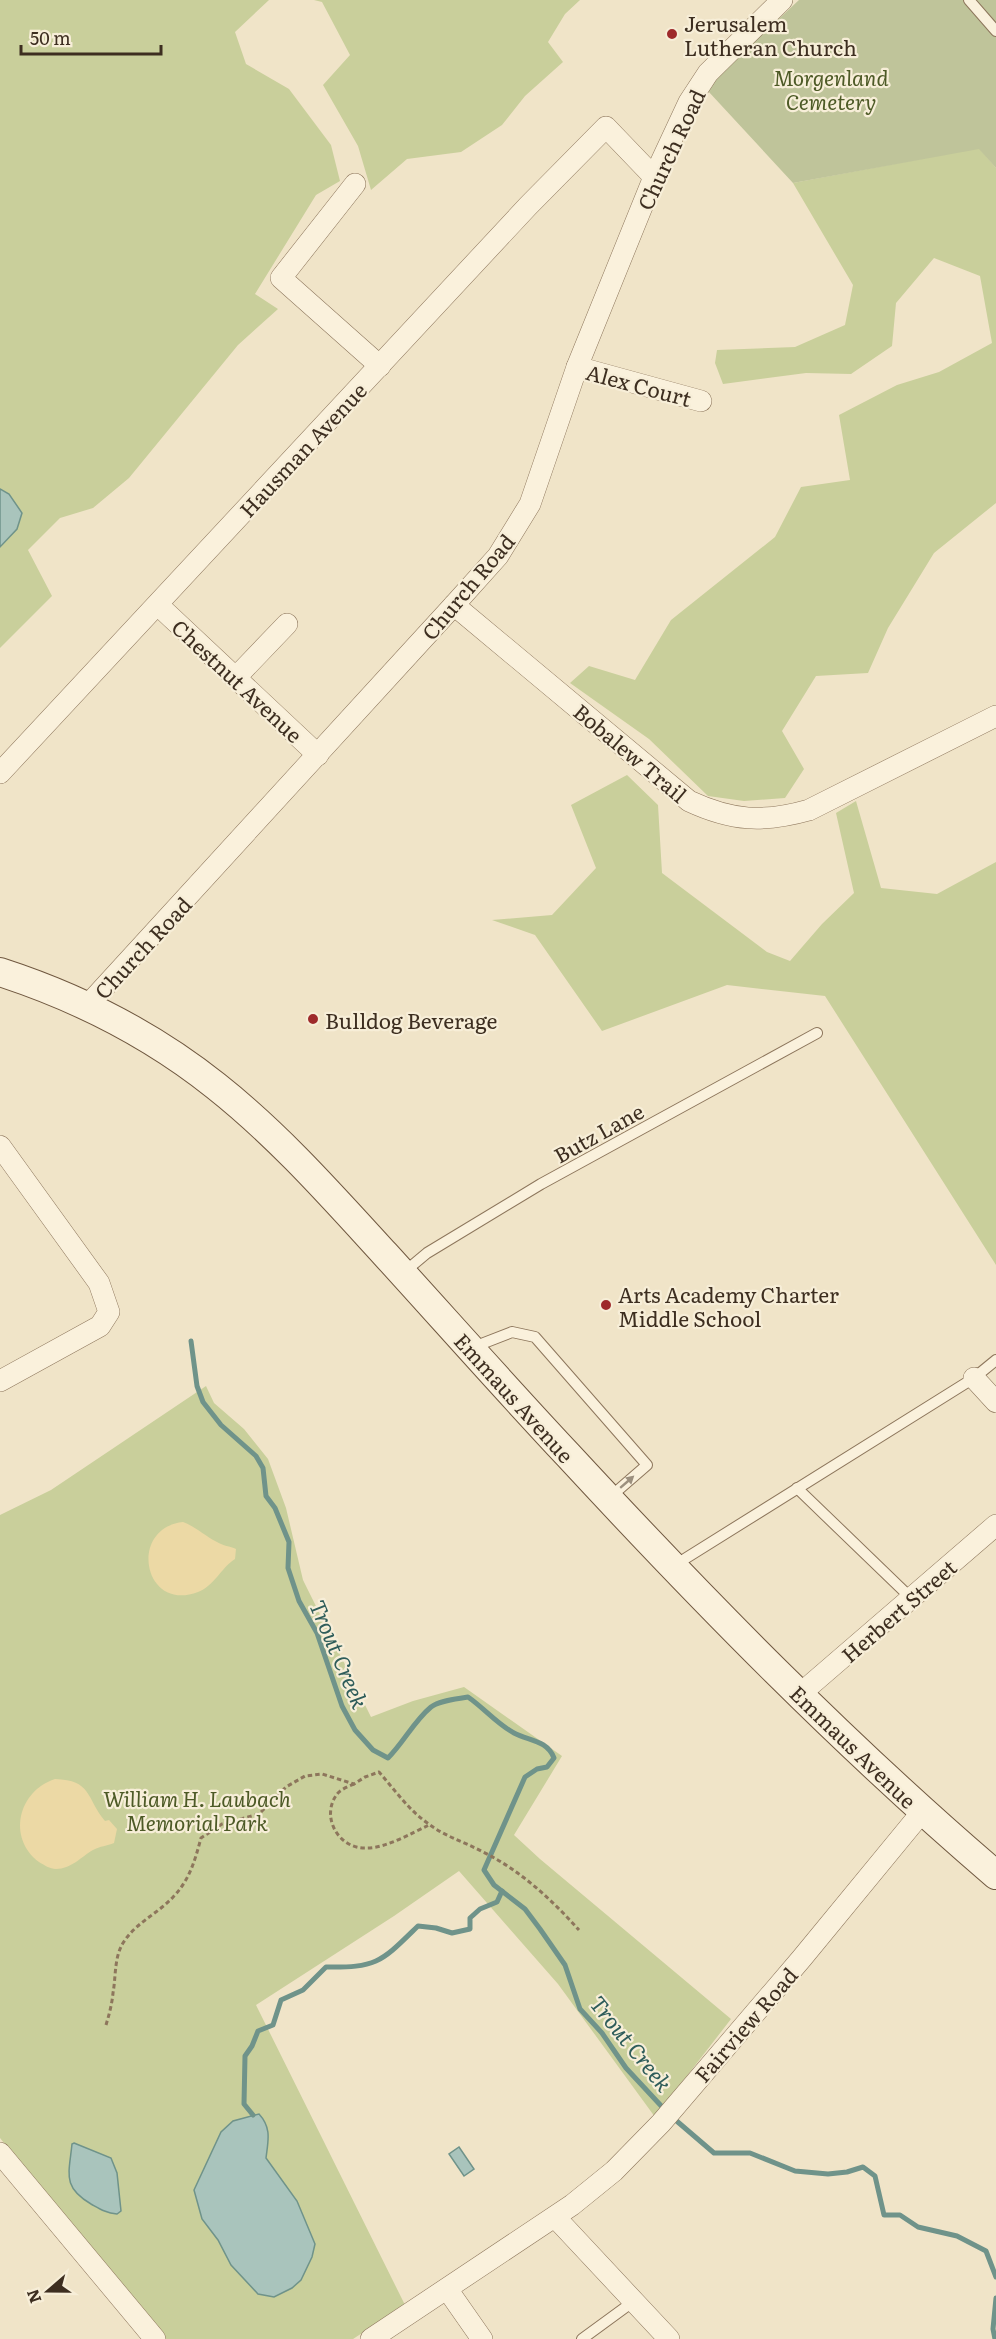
<svg xmlns="http://www.w3.org/2000/svg" width="996" height="2339" font-family="Literata,serif">
<style>
.green{fill:#c9cf9b}
.sand{fill:#ecd9a5}
.cemetery{fill:#bfc49a}
.water{fill:#a9c4bc;stroke:#6f938a;stroke-width:1.5}
.lines{fill:none;stroke-linecap:round;stroke-linejoin:round}
.stream{stroke:#6f938a;stroke-width:5}
.service-casing{stroke:#8d765c;stroke-width:12}
.minor-casing{stroke:#8d765c;stroke-width:22}
.secondary-casing{stroke:#6f573f;stroke-width:30}
.path{stroke:#8d765c;stroke-width:3;stroke-dasharray:4.5 3;stroke-linecap:butt}
.service{stroke:#faf1dc;stroke-width:10}
.minor{stroke:#faf1dc;stroke-width:21}
.secondary{stroke:#faf1dc;stroke-width:28}
.oneway{fill:#9c907e}
.poi-dot{fill:#9e2a2b;stroke:#f7eed8;stroke-width:2}
.labels{text-anchor:middle;dominant-baseline:central;stroke-width:4.5;stroke-linejoin:round;paint-order:stroke}
.poi-label{font-size:21px;fill:#3d2e20;stroke:#f7eed8;text-anchor:start}
.park-label{font-size:21px;font-style:italic;fill:#4d5a26;stroke:#f7eed8}
.street-label{font-size:21px;fill:#3d2e20;stroke:#f7eed8}
.water-label{font-size:22px;font-style:italic;fill:#2f5d5a;stroke:#f7eed8}
</style>
<rect width="100%" height="100%" fill="#f0e4c8"/>
<g class="green">
<path d="M0 0H269L235 32 246 64 289 89 331 145 340 181 316 195 255 294 278 309 238 345 129 478 93 508 60 518 28 550 52 596 0 648V547L17 529 9 494 0 489Z"/>
<path d="M314 0H580L565 14 548 42 563 62 525 96 502 125 461 152 407 159 371 190 358 146 323 85 350 55 322 2Z"/>
<path d="M979 148 996 168V503L934 553 888 628 868 673 816 676 782 731 804 769 785 798 744 801 708 796 649 739 570 683 589 666 635 680 671 620 775 537 801 487 850 480 839 415 897 385 939 372 992 343 980 276 934 258 896 303 892 346 851 374 806 373 723 384 715 363 717 350 795 347 845 325 853 285 793 183Z"/>
<path d="M627 775 658 805 662 873 767 952 790 961 822 924 854 893 836 813 856 801 881 888 937 894 996 862V1265L825 996 727 985 602 1031 535 935 492 920 552 915 596 868 571 805Z"/>
<path d="M206 1386 214 1403 244 1429 268 1459 286 1508 303 1580 371 1717 413 1701 464 1687 562 1756 514 1835 540 1859 731 2019 655 2117 558 1984 459 1871 394 1916 256 2005 405 2305 353 2339H163L0 2138V1515L51 1490Z"/>
</g>
<g class="sand">
<path d="M183 1522C196 1527 205 1536 217 1542 223 1546 230 1546 236 1549L235 1559C221 1568 214 1586 198 1592 143 1613 128 1528 183 1522Z"/>
<path d="M55 1779C92 1780 86 1798 105 1821L109 1820 117 1829 114 1843C107 1846 100 1846 93 1850 81 1857 71 1869 56 1869 50 1869 44 1865 39 1862 7 1838 18 1791 55 1779Z"/>
</g>
<path class="cemetery" d="M799 0H996V168L979 149 793 183 708 91 713 80Z"/>
<g class="water">
<path d="M0 489 9 494 22 513 17 529 0 547Z"/>
<path d="M259 2114C272 2128 268 2141 266 2158L297 2201 315 2244 312 2257 301 2280 292 2288 274 2297 258 2294 231 2265 218 2240 202 2219 194 2190 221 2132 233 2121Z"/>
<path d="M74 2143 111 2158 117 2173 121 2211 117 2214C106 2213 100 2209 91 2204 62 2187 69 2174 72 2144Z"/>
<path d="M459 2147 474 2169 464 2176 449 2154Z"/>
</g>
<g class="lines">
<g class="stream">
<path d="M191 1341 197 1386 203 1402 221 1425 256 1456 263 1468 266 1496 275 1508 289 1542 288 1568 299 1601 317 1633 342 1706 355 1730 373 1750 388 1758C404 1742 414 1721 431 1707 440 1700 457 1699 468 1697 484 1708 497 1724 514 1733 529 1741 547 1740 554 1758L547 1767 537 1769 525 1777 484 1870 494 1885 525 1909 540 1929 565 1965 580 2009 602 2033 626 2068 665 2110"/>
<path d="M253 2115 244 2104 245 2056 252 2046 258 2031 273 2025 281 2000 303 1990 326 1967C378 1968 382 1961 418 1926L436 1928 452 1933 470 1929V1918L480 1909 497 1902 502 1891"/>
<path d="M672 2117 714 2153H750L795 2171 828 2174 847 2172 863 2167 875 2176 884 2215H900L918 2227 957 2236 986 2251 996 2277"/>
<path d="M995 2339 993 2329 996 2298"/>
</g>
<defs>
<g id="service">
<path d="M969 0 996 31"/>
<path d="M403 1273 427 1253 541 1184 817 1033"/>
<path d="M471 1348 512 1332 535 1337 647 1465 609 1498"/>
<path d="M797 1488 911 1598"/>
<path d="M675 1565 974 1378 996 1360"/>
<path d="M582 2339 634 2301"/>
</g>
<g id="minor">
<path d="M355 184 281 278 380 366"/>
<path d="M577 367 701 401"/>
<path d="M158 605 318 755"/>
<path d="M454 605 689 801C732 821 763 823 809 810L996 716"/>
<path d="M233 676 242 671 287 624"/>
<path d="M0 773 528 206 606 127 654 177"/>
<path d="M87 1006 454 605 498 556 530 504 577 367 654 177 689 102 708 73 782 0"/>
<path d="M0 1146 99 1283 109 1312 100 1326 0 1381"/>
<path d="M974 1378 996 1402"/>
<path d="M800 1694 996 1525"/>
<path d="M0 2153 155 2339"/>
<path d="M555 2217 669 2339"/>
<path d="M447 2289 482 2339"/>
<path d="M371 2339 572 2205 614 2171 661 2123 802 1958 922 1812"/>
</g>
<path id="secondary" d="M0 972C77 997 152 1035 216 1086 278 1135 331 1195 385 1254 446 1321 506 1389 568 1455 704 1602 844 1745 996 1875"/>
</defs>
<use href="#service" class="service-casing"/>
<use href="#minor" class="minor-casing"/>
<use href="#secondary" class="secondary-casing"/>
<g class="path">
<path d="M354 1784C349 1786 342 1789 338 1793 319 1816 339 1850 367 1848 386 1848 412 1833 429 1825"/>
<path d="M106 2025C109 2015 112 2004 113 1993 116 1977 114 1958 123 1943 136 1922 158 1914 174 1896 190 1879 195 1860 201 1838L222 1824 259 1814 286 1787 305 1776 322 1774 354 1784 365 1777 379 1772C394 1789 408 1809 426 1822 445 1837 463 1841 483 1852 520 1870 552 1900 579 1930"/>
</g>
<use href="#service" class="service"/>
<use href="#minor" class="minor"/>
<use href="#secondary" class="secondary"/>
</g>
<defs><path id="oneway-solid" d="M-6-.8H1V-3.2L6.5 0L1 3.2V.8H-6Z" transform="scale(1.5)"/></defs>
<use class="oneway" href="#oneway-solid" transform="translate(627 1482) rotate(-41)"/>
<g class="poi-dot">
<circle cx="672" cy="34" r="6"/>
<circle cx="313" cy="1019" r="6"/>
<circle cx="606" cy="1305" r="6"/>
</g>
<g class="labels">
<g class="poi-label">
<text x="684" y="22">Jerusalem<tspan x="684" dy="24">Lutheran Church</tspan></text>
<text x="325" y="1019">Bulldog Beverage</text>
<text x="618" y="1293">Arts Academy Charter<tspan x="618" dy="24">Middle School</tspan></text>
</g>
<g class="park-label">
<text x="831" y="76">Morgenland<tspan x="831" dy="24">Cemetery</tspan></text>
<text x="197" y="1797">William H. Laubach<tspan x="197" dy="24">Memorial Park</tspan></text>
</g>
<g class="street-label">
<text transform="translate(670 149) rotate(-65)">Church Road</text>
<text transform="translate(639 384) rotate(15)">Alex Court</text>
<text transform="translate(302 449) rotate(-47)">Hausman Avenue</text>
<text transform="translate(467 586) rotate(-50)">Church Road</text>
<text transform="translate(238 680) rotate(43)">Chestnut Avenue</text>
<text transform="translate(631 752) rotate(40)">Bobalew Trail</text>
<text transform="translate(142 947) rotate(-47)">Church Road</text>
<text transform="translate(598 1132) rotate(-29)">Butz Lane</text>
<text transform="translate(515 1397) rotate(48)">Emmaus Avenue</text>
<text transform="translate(898 1610) rotate(-41)">Herbert Street</text>
<text transform="translate(854 1746) rotate(44)">Emmaus Avenue</text>
<text transform="translate(745 2024) rotate(-49)">Fairview Road</text>
</g>
<g class="water-label">
<text transform="translate(340 1654) rotate(67)">Trout Creek</text>
<text transform="translate(632 2043) rotate(51)">Trout Creek</text>
</g>
</g>
<g transform="translate(48 2291) rotate(250)" stroke="#f7eed8" stroke-width="4.5" paint-order="stroke">
<path d="M0-4.5L10 22L0 15L-10 22Z" fill="#3d2e20"/>
<text y="-9" font-size="16" font-weight="bold" text-anchor="middle" fill="#3d2e20">N</text>
</g>
<path d="M21 45v9h140v-9" fill="none" stroke="#3d2e20" stroke-width="3"/>
<text x="30" y="45" font-size="18" fill="#3d2e20" stroke="#f7eed8" stroke-width="4.5" paint-order="stroke">50 m</text>
</svg>
